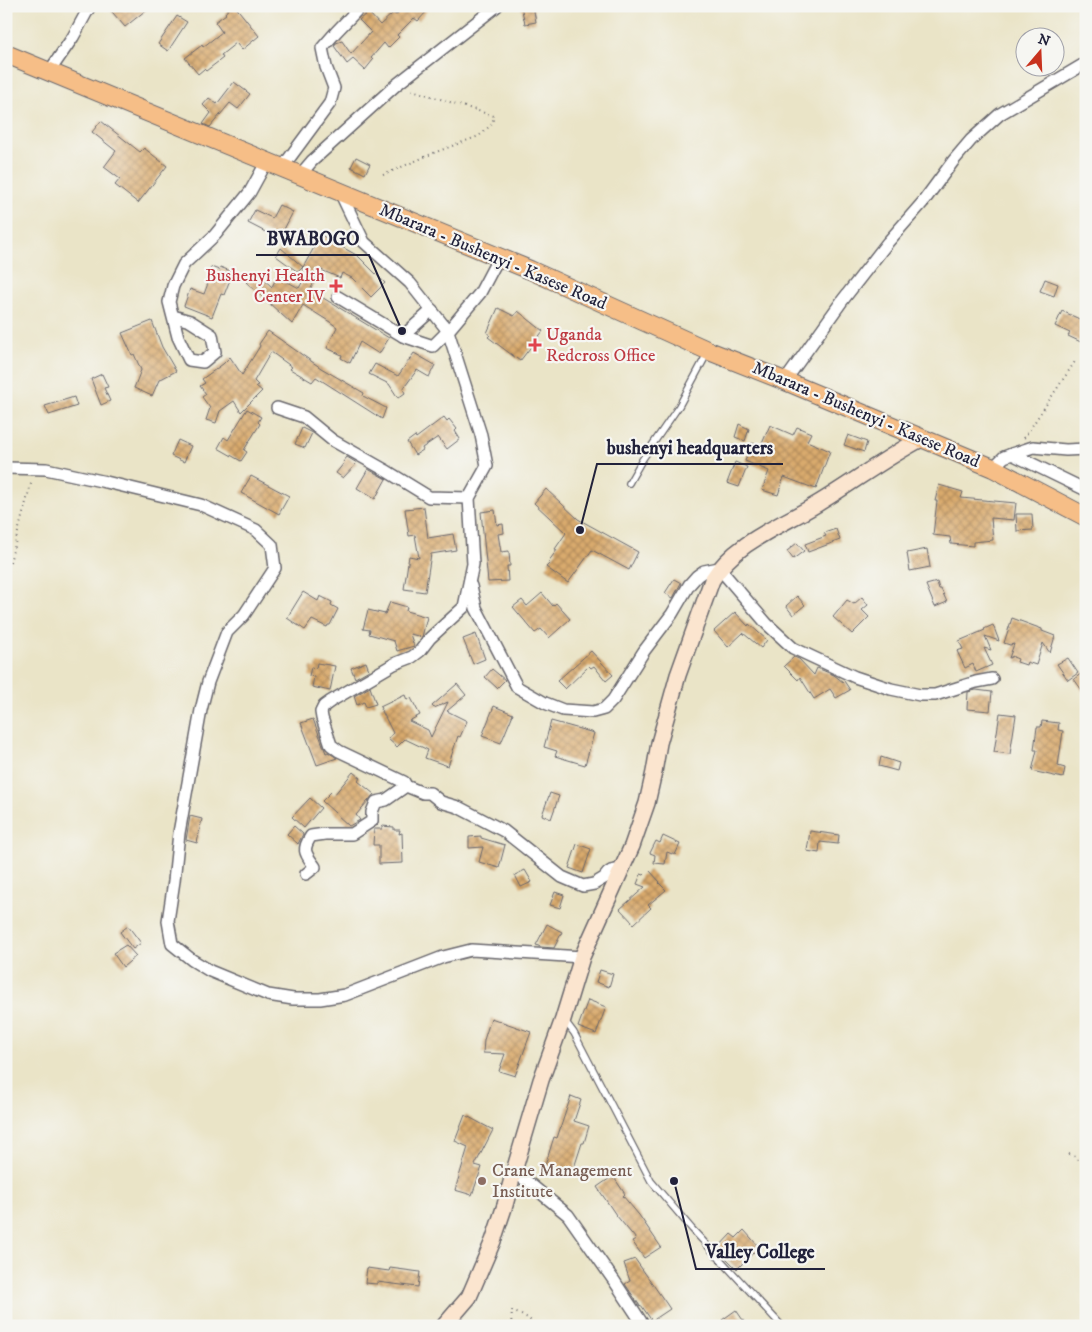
<svg xmlns="http://www.w3.org/2000/svg" width="1092" height="1332" font-family="'IM FELL DW Pica',serif">
<style>
.building{fill:url(#building-cross-hatch)}
.lines{fill:none;stroke-linecap:round;stroke-linejoin:round}
.service-casing{stroke:#68666c;stroke-width:8}
.minor-casing{stroke:#68666c;stroke-width:14}
.secondary-casing{stroke:#68666c;stroke-width:18}
.primary-casing{stroke:#68666c;stroke-width:20}
.path{stroke:#68666c;stroke-width:2;stroke-dasharray:1 4;stroke-linecap:butt}
.service{stroke:#fff;stroke-width:5.5}
.minor{stroke:#fff;stroke-width:11}
.secondary{stroke:#fbe5cf;stroke-width:15}
.primary{stroke:#f6be87;stroke-width:18}
.health-dot{fill:#e0444e;stroke:#f6f6f2;stroke-width:2}
.education-dot{fill:#8d6e63;stroke:#f6f6f2;stroke-width:2}
.labels{text-anchor:middle;dominant-baseline:central;stroke-width:4.5;stroke-linejoin:round;paint-order:stroke}
.street-label{font-size:18px;fill:#22223b;stroke:#f6f6f2}
.health-label{font-size:18px;fill:#be3a42;stroke:#f6f6f2;text-anchor:end}
.education-label{font-size:18px;fill:#785e54;stroke:#f6f6f2;text-anchor:start}
.leader{fill:none;stroke:#22223b;stroke-width:2}
.callout-dot{fill:#22223b;stroke:#f6f6f2;stroke-width:2}
.callout-label{font-size:19px;text-anchor:middle;font-weight:bold;fill:#22223b;stroke:#f6f6f2;stroke-width:4.5;stroke-linejoin:round;paint-order:stroke}
</style>
<defs>
<pattern id="building-cross-hatch" width="8" height="8" patternUnits="userSpaceOnUse" patternTransform="scale(1.25)"><rect width="8" height="8" fill="#d9aa6d"/><path d="M0 0l8 8M0 8l8-8" fill="none" stroke="#b08a5b"/></pattern>
</defs>
<rect width="100%" height="100%" fill="#f6f6f2"/>
<filter id="ink" filterUnits="userSpaceOnUse"><feTurbulence type="fractalNoise" baseFrequency=".02" numOctaves="2"/><feDisplacementMap in="SourceGraphic" scale="10" xChannelSelector="R" yChannelSelector="G"/><feConvolveMatrix kernelMatrix="1 2 1 2 8 2 1 2 1" color-interpolation-filters="sRGB"/></filter>
<filter id="wash" filterUnits="userSpaceOnUse"><feTurbulence type="fractalNoise" baseFrequency=".0096" numOctaves="4" result="noise"/><feDisplacementMap in="SourceGraphic" scale="20" xChannelSelector="R" yChannelSelector="G"/><feGaussianBlur stdDeviation="1.12" result="paint"/><feColorMatrix in="noise" values="0 0 0 0 0 0 0 0 0 0 0 0 0 0 0 0 0 1.4 0 .05"/><feComposite in="paint" operator="in"/></filter>
<g filter="url(#wash)">
<rect width="100%" height="100%" fill="#eae4c7"/>
<g id="blocks">
<g class="building">
<path d="M107 6H151L125 27Z"/>
<path d="M231 6H235L259 36 242 50 236 43 221 55 223 58 206 71 204 69 198 74 185 58 202 45 203 47 222 32 215 22 226 14 225 13Z"/>
<path d="M404 6H422L427 11 418 21 414 18 397 35 399 37 388 48 384 43 371 58 373 60 365 70 353 59 347 64 334 46 336 43 342 41 351 54 371 32 359 20 368 12 380 25 393 13 396 15Z"/>
<path d="M521 6H533L536 22 525 24Z"/>
<path d="M177 16 187 22 168 51 158 44Z"/>
<path d="M234 82 250 94 238 109 230 103 210 127 203 124 211 113 203 105 209 98 217 104Z"/>
<path d="M101 121 140 152 144 148 167 166 138 203 115 185 120 179 104 167 116 151 92 132Z"/>
<path d="M356 157 370 164 365 174 351 167Z"/>
<path d="M279 205 293 212 279 239 248 223 255 210 272 218Z"/>
<path d="M321 235 358 256 385 283 371 297 352 278 342 273 340 278 321 270 310 290 389 338 379 354 360 342 350 363 341 358 342 355 327 348 337 327 330 322 303 305 292 324 246 282 256 272 272 287 277 276 299 288 308 272 302 269Z"/>
<path d="M281 248 303 267 298 272 276 256Z"/>
<path d="M211 267 219 270 220 267 233 272 224 295 221 294 212 317 184 306 190 289 204 294 210 278 208 277Z"/>
<path d="M1045 279 1058 284 1054 296 1040 291Z"/>
<path d="M498 308 514 316 518 311 543 331 520 361 488 337 490 335 487 333Z"/>
<path d="M1062 311 1086 322V337L1083 343 1068 336 1070 333 1055 326Z"/>
<path d="M152 321 162 347 176 371 159 380 152 396 134 388 141 370 134 354 132 355 122 333Z"/>
<path d="M268 331 321 368 364 393 363 396 386 408 382 419 316 377 312 382 290 369 292 367 271 352 254 381 258 385 256 386 262 391 241 412 234 401 220 411 216 423 206 420 210 408 202 397 206 394 200 386 205 383 202 379 223 364 230 357 242 375 260 346 259 344Z"/>
<path d="M414 353 435 365 429 377 417 370 403 389 405 393 398 398 389 384 369 374 375 364 398 376Z"/>
<path d="M102 374 108 387 104 388 110 401 101 405 91 379Z"/>
<path d="M74 397 77 406 49 415 45 406Z"/>
<path d="M247 409 261 417 258 422 260 424 244 450 247 452 241 461 218 448 224 437 228 440Z"/>
<path d="M444 417 447 421 449 419 457 429 455 431 460 439 447 449 438 437 422 448 423 450 415 455 407 442 415 436 416 438Z"/>
<path d="M739 424 749 429 745 441 735 437Z"/>
<path d="M770 425 793 435 797 427 811 433 807 441 830 451 816 489 784 477 778 495 762 490 769 471 745 461 752 443 761 446Z"/>
<path d="M302 428 312 433 305 448 295 444Z"/>
<path d="M848 435 867 442 864 452 844 445Z"/>
<path d="M178 440 191 446 184 462 171 456Z"/>
<path d="M347 457 357 463 343 478 336 473 344 463 343 462Z"/>
<path d="M735 462 747 467 739 487 727 483Z"/>
<path d="M368 469 386 479 375 499 357 488Z"/>
<path d="M251 476 289 496 279 514 241 493Z"/>
<path d="M939 485 963 492 961 498 1016 503 1014 520 991 518 993 540 973 542V546L951 544 950 537 933 535 937 501H935Z"/>
<path d="M546 489 578 519 638 552 629 570 592 550 568 583 546 567 550 563 548 562 557 550 555 549 566 533 534 503Z"/>
<path d="M424 507 428 538 453 534 456 550 431 554 425 592 404 589 409 556 419 558 415 535 409 536 405 509Z"/>
<path d="M495 510 497 525 503 524 504 533 498 534 501 552 509 551 510 566H507L508 581 488 582 481 512Z"/>
<path d="M1016 514H1032L1033 530 1017 531Z"/>
<path d="M836 529 840 540 808 552 805 544 826 536 824 533Z"/>
<path d="M797 543 804 551 793 559 787 551Z"/>
<path d="M927 549 930 567 910 571 907 553Z"/>
<path d="M674 579 681 583 673 598 665 593Z"/>
<path d="M937 582 939 589H941L947 602 935 607 926 585Z"/>
<path d="M303 592 318 601 320 596 332 602 331 605 338 609 330 625H328L327 627 312 620 305 630 287 618Z"/>
<path d="M542 593 553 606 556 603 570 619 549 638 541 629 535 633 513 607 522 600 527 606Z"/>
<path d="M797 596 805 605 793 615 786 606Z"/>
<path d="M862 597 868 605 862 610 869 617 852 634 833 617 847 600 854 604Z"/>
<path d="M390 602 407 607 406 611 427 617 422 637 410 634 414 646 397 651 394 641 369 634 370 630 363 629 368 610 385 614Z"/>
<path d="M735 612 748 626 749 624 767 640 761 648 743 633 728 647 714 631Z"/>
<path d="M1012 618 1042 629V631L1055 636 1050 653 1043 643 1036 665 1027 662 1026 665 1017 662 1018 659 1013 657V656L1009 658 1014 644 1010 645 1004 643Z"/>
<path d="M993 625 999 641 985 636 991 650 984 648 992 665 976 672 973 664 965 668 957 651 963 649 959 641 985 630 984 629Z"/>
<path d="M476 634 485 659 473 664 463 639Z"/>
<path d="M591 651 613 675 606 681 594 666 591 668 589 666 565 689 557 681Z"/>
<path d="M794 657 799 659 814 675 817 668 834 675 843 682 844 681 850 690 836 698 830 689 814 699 800 677 798 680 784 666Z"/>
<path d="M1068 658 1078 673 1068 680 1057 664Z"/>
<path d="M366 662 369 670 355 678 351 668Z"/>
<path d="M317 663 335 666 330 691 312 687 314 677 309 676 311 667 316 668Z"/>
<path d="M492 669 505 680 497 688 485 677Z"/>
<path d="M1086 670V696L1074 679Z"/>
<path d="M457 684 466 695 447 711 467 721 460 737 458 736 448 766 425 758 428 750 405 739 397 747 388 739 393 733 380 707 405 695 407 700 411 698 420 715 409 721 428 730 431 737 448 702 434 708 432 706Z"/>
<path d="M370 687 376 704 366 707 364 702 357 705 354 696Z"/>
<path d="M976 690 992 692 990 711 967 709 968 692Z"/>
<path d="M494 706 513 714 501 743 482 736Z"/>
<path d="M1000 713 1016 715 1010 754 994 752Z"/>
<path d="M313 719 326 753 328 752 337 758 317 765 301 723Z"/>
<path d="M551 721 594 733 585 765 555 756 557 751 544 747Z"/>
<path d="M1042 721 1059 723 1058 730 1063 731 1058 766 1065 768 1063 778 1032 771 1037 750H1034L1037 727H1041Z"/>
<path d="M881 757 899 763 897 771 879 766Z"/>
<path d="M353 772 360 778 358 781 374 794 356 815 360 820 349 826 322 801 331 792 334 795Z"/>
<path d="M550 793 559 796 551 819 542 815Z"/>
<path d="M310 798 321 808 304 828 292 817Z"/>
<path d="M190 816 202 819 197 843 186 840Z"/>
<path d="M294 826 303 834 298 844 287 834Z"/>
<path d="M382 826 394 827V830H400L399 834 402 833 403 863 379 864V845H373L374 829H382Z"/>
<path d="M810 831 839 835 838 844 820 842 819 853 807 851Z"/>
<path d="M481 836V838L505 845 499 868 479 862 483 847 469 848V837Z"/>
<path d="M663 836 680 844 675 855 667 852 665 864 654 863 655 855 650 853 656 841 660 843Z"/>
<path d="M577 844 591 849 583 873 569 868Z"/>
<path d="M525 870 532 882 521 887 515 875Z"/>
<path d="M649 870 660 882 659 883 666 890 648 905 651 908 634 924 620 909 645 887 637 884 641 874 644 875Z"/>
<path d="M555 892 564 895 560 908 550 905Z"/>
<path d="M547 924 562 932 554 948 541 947 536 945Z"/>
<path d="M128 926 141 943 133 949 120 932Z"/>
<path d="M126 945 136 956 123 967 113 953Z"/>
<path d="M600 970 613 974 609 987 596 982Z"/>
<path d="M588 1000 606 1007 596 1034 578 1027Z"/>
<path d="M491 1018 531 1032 515 1076 499 1071 505 1054 483 1053 484 1040Z"/>
<path d="M571 1096 581 1100 574 1121 589 1126 584 1143H582L571 1177 544 1169 554 1137 557 1138Z"/>
<path d="M465 1115 493 1130 475 1165 482 1167 472 1195 455 1190 468 1147 455 1141Z"/>
<path d="M613 1176 625 1194 623 1196 639 1215 661 1247 644 1258 632 1241 636 1239 616 1215 597 1187Z"/>
<path d="M744 1230 759 1247 737 1269 717 1249 731 1234 736 1238Z"/>
<path d="M635 1259 666 1303 670 1309 652 1321 641 1305 640 1306 625 1284 630 1281 624 1263Z"/>
<path d="M367 1268 389 1271 390 1268 420 1272 418 1287 377 1282V1284L365 1283Z"/>
<path d="M736 1310 747 1326H726L722 1320Z"/>
</g>
</g>
</g>
<g filter="url(#ink)">
<use href="#blocks" fill-opacity="0" stroke="#68666c" stroke-width="1"/>
<g class="lines">
<defs>
<g id="service">
<path d="M629 483 642 460 679 406 708 352"/>
<path d="M565 1021 574 1033 651 1181 692 1229 782 1326"/>
</g>
<g id="minor">
<path d="M49 72 73 37 90 6"/>
<path d="M282 168 330 103 334 88 326 67 322 48 336 32 361 6"/>
<path d="M300 175 312 161 396 85 497 6"/>
<path d="M340 192 364 242 410 283 448 331 481 435 487 466 469 498 473 564 464 607 430 638 420 651 412 657 394 664 331 701 324 706 321 712 322 718 331 745 339 751 404 782 406 786 423 793H430L441 802 458 807 504 831 562 877 583 886 594 884 604 878 608 873 611 871 622 869"/>
<path d="M338 297 403 336 433 346 448 331 480 293 499 257"/>
<path d="M173 316 190 321 212 335 215 352 203 362 189 360 178 337 169 302 173 286 184 264 215 235 250 192 267 161"/>
<path d="M403 336 432 310"/>
<path d="M785 381 842 301 888 242 923 202 954 160 971 140 1000 114 1086 63"/>
<path d="M277 408 304 417 332 440 385 470 429 497 469 498"/>
<path d="M1012 454 1033 447 1066 450 1086 449"/>
<path d="M6 468 46 469 106 482 201 505 256 530 272 545 275 568 244 615 227 632 208 682 201 710 179 833 174 881 168 921 172 944 192 960 210 971 268 995 293 999H320L345 995 443 957 471 950 582 957"/>
<path d="M993 468 1004 457 1012 454 1086 490"/>
<path d="M471 586 476 608 517 687 545 703 563 710 593 712 604 709 613 700 644 651 672 614 689 585 697 576 704 571 719 568 767 624 793 648 855 677 891 689 920 695H935L976 682 992 679"/>
<path d="M306 874 315 867C306 854 301 851 311 836L325 834H352L372 821V812L376 802 386 800 406 786"/>
<path d="M514 1171 568 1215 615 1282 644 1326"/>
</g>
<path id="secondary" d="M444 1326 469 1297 493 1241 505 1205 514 1171 541 1080 563 1019 582 957 632 846 647 803 654 772 659 743 678 675 712 580C735 542 781 526 817 504 852 483 885 458 921 439"/>
<path id="primary" d="M6 54 530 270 709 351 785 381 993 468 1086 517"/>
</defs>
<use href="#service" class="service-casing"/>
<use href="#minor" class="minor-casing"/>
<use href="#secondary" class="secondary-casing"/>
<use href="#primary" class="primary-casing"/>
<g class="path">
<path d="M383 175 436 152 479 136 492 124 494 116 409 89"/>
<path d="M1024 438 1076 360"/>
<path d="M10 562 32 480"/>
<path d="M1069 1154 1086 1163"/>
<path d="M511 1326 512 1311 528 1318 536 1326"/>
</g>
<use href="#service" class="service"/>
<use href="#minor" class="minor"/>
<use href="#secondary" class="secondary"/>
<use href="#primary" class="primary"/>
</g>
</g>
<g class="health-dot">
<path d="M333.5 278.5h5v5h5v5h-5v5h-5v-5h-5v-5h5z"/>
<path d="M532.5 337.5h5v5h5v5h-5v5h-5v-5h-5v-5h5z"/>
</g>
<circle class="education-dot" cx="482" cy="1181" r="5"/>
<g class="labels">
<g class="street-label">
<text transform="translate(493 257) rotate(23)">Mbarara - Bushenyi - Kasese Road</text>
<text transform="translate(866 415) rotate(23)">Mbarara - Bushenyi - Kasese Road</text>
</g>
<g class="health-label">
<text x="325" y="276">Bushenyi Health<tspan x="325" dy="21">Center IV</tspan></text>
<text x="546" y="335" text-anchor="start">Uganda<tspan x="546" dy="21">Redcross Office</tspan></text>
</g>
<g class="education-label">
<text x="492" y="1171">Crane Management<tspan x="492" dy="21">Institute</tspan></text>
</g>
</g>
<path class="leader" d="M402 331L369 255H256M580 530L597 464H783M674 1181L696 1269H825"/>
<g class="callout-dot">
<circle cx="402" cy="331" r="5"/>
<circle cx="580" cy="530" r="5"/>
<circle cx="674" cy="1181" r="5"/>
</g>
<g class="callout-label">
<text x="313" y="245">BWABOGO</text>
<text x="690" y="454">bushenyi headquarters</text>
<text x="760" y="1258">Valley College</text>
</g>
<rect width="1092" height="1332" fill="none" stroke="#f6f6f2" stroke-width="25"/>
<g transform="translate(1040 52) rotate(19)"><circle r="24" fill="#f6f6f2" stroke="#a1a1a9"/>
<path d="M0-4L9 19L0 12L-9 19Z" fill="#c8321e"/>
<text y="-8" font-size="14" font-weight="bold" text-anchor="middle" fill="#22223b">N</text>
</g>
</svg>
